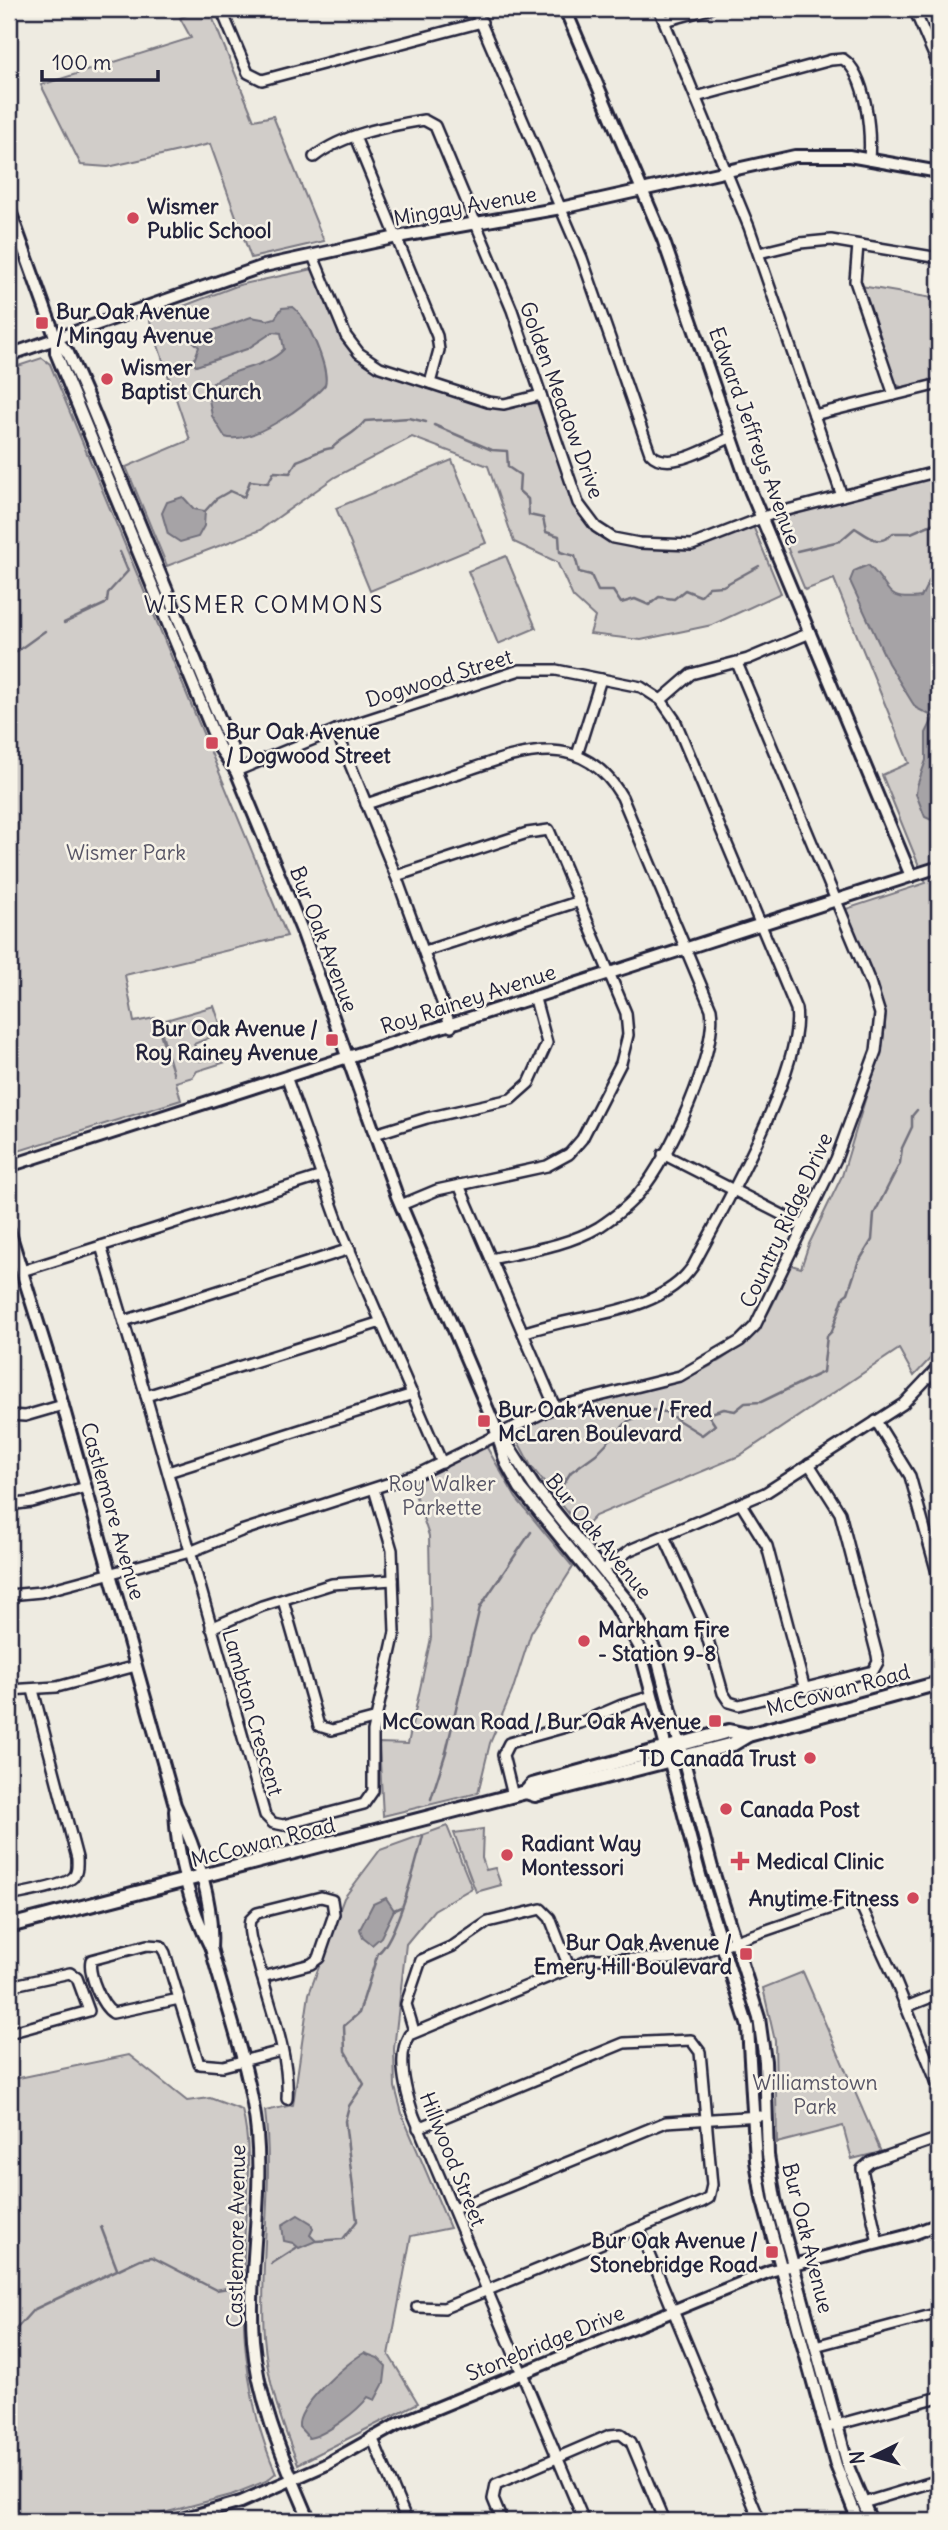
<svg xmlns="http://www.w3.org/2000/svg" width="948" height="2530" font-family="Delius,sans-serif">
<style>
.green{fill:#d1cdc9;stroke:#7a7882;stroke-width:2}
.water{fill:#a6a3a6;stroke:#716f7b;stroke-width:2}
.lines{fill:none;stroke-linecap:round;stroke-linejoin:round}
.stream{stroke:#716f7b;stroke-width:2.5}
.minor-casing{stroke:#22223b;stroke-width:14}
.tertiary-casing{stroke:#22223b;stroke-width:16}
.secondary-casing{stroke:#22223b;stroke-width:18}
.minor{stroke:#f7f3e8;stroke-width:9}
.tertiary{stroke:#f7f3e8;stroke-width:10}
.secondary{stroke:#f7f3e8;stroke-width:12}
.poi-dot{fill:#d1495b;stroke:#f7f3e8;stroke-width:2.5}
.labels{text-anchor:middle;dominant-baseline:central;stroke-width:5;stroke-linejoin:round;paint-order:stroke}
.poi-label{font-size:21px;font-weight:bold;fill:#22223b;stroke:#f7f3e8;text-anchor:start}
.street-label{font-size:21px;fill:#22223b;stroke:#f7f3e8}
.park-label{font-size:21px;fill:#575566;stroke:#f7f3e8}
.neighbourhood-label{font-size:23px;letter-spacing:2px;fill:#22223b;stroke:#f7f3e8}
</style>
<rect width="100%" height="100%" fill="#eeebe1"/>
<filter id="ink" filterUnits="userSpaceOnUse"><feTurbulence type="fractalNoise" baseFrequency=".0143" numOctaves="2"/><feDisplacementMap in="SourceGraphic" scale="14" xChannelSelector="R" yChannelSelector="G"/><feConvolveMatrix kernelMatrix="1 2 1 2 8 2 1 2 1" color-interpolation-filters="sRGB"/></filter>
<g filter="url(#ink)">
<g class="green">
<path d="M200 9H209L254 120 273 116 324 241 251 258 210 144 108 167 81 165 41 85 191 38 180 18Z"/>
<path d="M313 269 344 342 370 367 490 407 537 403 575 507 589 526 604 538 633 547 685 550 703 546 753 526 781 593 712 625 641 640 590 634 595 617 573 597 557 562 514 542 488 466 412 437 335 477 260 530 167 566 126 467 190 440 149 319 239 285Z"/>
<path d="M861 286 939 299V379L903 388 895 384Z"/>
<path d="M42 358 50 364 287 936 125 975 134 1022 155 1018 174 1076 159 1022 214 1006 223 1032 194 1044 200 1061 229 1052 232 1060 197 1071 193 1077 176 1082 181 1100 9 1154V369Z"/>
<path d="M452 460 486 543 370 591 336 508Z"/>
<path d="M939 476V1349L914 1376 899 1349 739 1456 595 1516 582 1530 531 1466 513 1432C590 1388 701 1401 759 1326 773 1309 781 1285 791 1265L801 1268 809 1244 842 1176 882 1044 885 1027 882 1002 846 909 926 883 882 775 909 763 834 579 805 590 775 518Z"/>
<path d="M506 556 536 628 498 644 468 571Z"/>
<path d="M486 1446 516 1498 573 1567 531 1633 512 1692 490 1743 478 1793 383 1816 379 1743 408 1744 431 1638 429 1536 411 1482Z"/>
<path d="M447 1826 472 1888 434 1910 406 1944 394 2049 395 2087 403 2117 450 2228 411 2236 389 2355 418 2403 298 2464C281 2422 267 2381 264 2336 259 2261 274 2186 265 2111L293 2105 309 1994 344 1898 380 1850Z"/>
<path d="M483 1829 482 1858 486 1870 495 1868 501 1885 476 1892 454 1833Z"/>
<path d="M803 1972 881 2152 852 2159 843 2126 777 2143 775 2041 763 1988Z"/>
<path d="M129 2055 187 2101 210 2098 242 2110C252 2148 247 2188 245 2227 241 2312 241 2394 276 2473L266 2481 231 2495 134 2521H9V2080Z"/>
</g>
<g class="water">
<path d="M293 307C307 316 330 370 325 385 309 404 250 446 225 437L212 416 207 388C227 367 265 370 284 349L281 333 273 332 247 349 196 366 193 363 199 347 185 333 188 331 206 333 251 317 268 320 275 318 282 308Z"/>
<path d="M183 497 194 509 205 511 204 526 198 537 180 542 168 534 162 513 167 502Z"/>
<path d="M868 565C892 586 882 602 921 597L930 579 939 577 938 823 925 817 916 794 917 786 926 760V733L934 717 916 708 912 702 888 663 850 581 854 571Z"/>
<path d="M386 1898 394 1910 381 1937 372 1945 363 1938 360 1929 373 1904Z"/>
<path d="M298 2215 311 2223 313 2229 310 2235 316 2241 299 2248 293 2243 284 2241 282 2225Z"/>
<path d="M364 2353 378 2358 386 2366 384 2383 375 2400 368 2397C358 2411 326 2435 309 2438L299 2427C296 2407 346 2363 364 2353Z"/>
</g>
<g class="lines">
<g class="stream">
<path d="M434 425 492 450 507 451 508 467 520 475 519 491 528 499 529 515 543 518 546 532 559 536 560 552 575 556 579 572 591 575 598 591H613L621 603 635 599 649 605 659 597 674 599 685 590 700 596 709 587 723 586 759 566"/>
<path d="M205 511 216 499 230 491 244 497 250 481 268 483 274 472 290 473 297 461C310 457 319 449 332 448 344 436 354 435 365 421L409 418 426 422"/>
<path d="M797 551 840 541 855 528C868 536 880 548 893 533H911L939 521"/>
<path d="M107 602 108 593 128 571 120 552"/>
<path d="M64 623 105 604"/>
<path d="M9 657 45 631"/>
<path d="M560 1489 571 1472 596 1454 628 1421 653 1410 665 1412 702 1435 715 1425 709 1416 711 1413 724 1409 735 1411 745 1403 761 1402 823 1372 827 1336 832 1331 844 1296 848 1293 858 1263 872 1240 874 1214 900 1163 902 1148 912 1127V1116L917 1110"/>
<path d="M431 1799 446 1752 480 1607 531 1532"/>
<path d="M394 1910 401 1907"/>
<path d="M101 2227 117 2269"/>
<path d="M316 2241 343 2239 357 2221 345 2121 349 2106 364 2084 345 2051 344 2026 359 2013 378 1953C396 1941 417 1860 423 1836"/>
<path d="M271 2264 296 2248"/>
<path d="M9 2337 33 2310 140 2259 152 2257 216 2290 234 2287"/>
</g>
<defs>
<g id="minor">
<path d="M221 9 248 73 262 80 482 22"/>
<path d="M475 9 582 258 650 453C668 474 712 445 732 437"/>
<path d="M659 9 749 227 842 496"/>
<path d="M914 9 939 67"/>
<path d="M665 21 709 9"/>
<path d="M696 97 831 60 843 59C867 75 871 133 869 160"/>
<path d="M355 137 437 336 439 350 430 383"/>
<path d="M314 157C343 134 388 126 424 120L435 126 512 310 578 503 596 527 613 538 639 543 692 545 772 514 939 471"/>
<path d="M858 245 855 281 894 395"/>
<path d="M9 248 22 244"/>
<path d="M759 253 800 243 831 240 939 258"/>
<path d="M313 256 346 336 359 353 380 367 488 402 504 404 541 395"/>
<path d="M814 415 939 384"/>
<path d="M661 700 691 674 748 659 810 633"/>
<path d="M336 730 396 876 451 1027"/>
<path d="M577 755 601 679"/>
<path d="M236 771 336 730 520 670H556L641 687 661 700 675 720 796 1009C805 1067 722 1211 693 1266 658 1317 576 1313 523 1333"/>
<path d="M366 804C397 794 428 783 459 773 520 752 581 727 622 797L711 1009C718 1052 669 1159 640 1192 629 1206 614 1217 599 1227 567 1246 527 1251 491 1259"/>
<path d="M396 876 527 833 549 830 626 1013 628 1035 621 1063 582 1139 569 1154 547 1166 437 1190 401 1205"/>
<path d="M425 951 580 901"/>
<path d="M287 1079 341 1230 442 1463"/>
<path d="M375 1134 427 1118 511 1099 529 1083 547 1043 535 999"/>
<path d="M663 1154 804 1226"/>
<path d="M459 1185 555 1407"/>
<path d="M101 1246 146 1396 265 1815 273 1823 283 1825 364 1804 373 1791V1732L395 1632 392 1550 374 1489"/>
<path d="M22 1271 322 1176"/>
<path d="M124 1321 350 1249"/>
<path d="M146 1396 381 1322"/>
<path d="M9 1415 25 1416 63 1405"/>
<path d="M876 1421 910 1476 939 1580"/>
<path d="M168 1472 413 1394"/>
<path d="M741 1504 767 1546 805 1690"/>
<path d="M9 1505 32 1502 86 1487"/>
<path d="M664 1536 703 1622 723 1693 729 1702 739 1705 873 1671 878 1662 877 1655 840 1513 809 1464"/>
<path d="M603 1570 630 1550 765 1493 903 1404 939 1366"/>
<path d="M9 1595 41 1592 190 1552 241 1531 418 1474 555 1407 680 1376 740 1341 755 1326 836 1159 876 1051 880 1014 870 982 737 663"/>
<path d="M283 1600 319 1726 332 1730 377 1718"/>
<path d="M211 1628 262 1606 332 1584 393 1580"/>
<path d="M9 1690 57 1687 136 1666"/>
<path d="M513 1796 503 1755 509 1743 580 1723 622 1705 652 1696"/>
<path d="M9 1896C22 1893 69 1886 75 1875 78 1870 77 1864 77 1858L33 1690"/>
<path d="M262 1977 311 1964 319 1958 334 1914 332 1900 321 1897 257 1913 250 1920C247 1933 254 1949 258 1962 269 2005 290 2054 287 2099"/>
<path d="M9 1986 70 1973 77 1978 89 2011 9 2033"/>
<path d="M179 1999 113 2013C101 2006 88 1973 91 1960L147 1945 161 1946 165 1953 199 2064 223 2066 281 2051"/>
<path d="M906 2007 939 1994"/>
<path d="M414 2031 406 2004 421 1960 453 1946 488 1922 541 1909 550 1918 569 1967"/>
<path d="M454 2209 666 2122 760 2116"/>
<path d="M639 2228 760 2521"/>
<path d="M878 2243 862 2169 870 2162 939 2138"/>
<path d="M417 2307 444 2308 702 2202 709 2198 712 2185 700 2052 691 2040 624 2043 418 2128"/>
<path d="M815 2346 939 2313"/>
<path d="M825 2428 939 2397"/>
<path d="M372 2437 407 2521"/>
<path d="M863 2503 939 2480"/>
<path d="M502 2521 493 2499 496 2484 610 2435 621 2434 631 2442 664 2521"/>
<path d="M584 2521 414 2116C406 2093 396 2057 409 2035L592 1959H668L691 1956 855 1900 863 1910 893 1975 939 2088"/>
</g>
<g id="tertiary">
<path d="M565 9 663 239 750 490 911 876"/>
<path d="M9 208 56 339 68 353 86 394 233 751 236 771 303 933 397 1196 494 1424 506 1463 520 1488 614 1603 639 1646 701 1879 748 2027 756 2161 762 2198 836 2465 858 2521"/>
<path d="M56 339V353L219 747 236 771"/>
<path d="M9 355 264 266 397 237 561 208 795 156H849L939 172"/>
<path d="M9 1166 939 867"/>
<path d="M9 1230 54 1374 175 1805C195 1847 214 1901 211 1948"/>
<path d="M498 1434 507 1444 534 1486 629 1603 655 1650 712 1868 759 2018 765 2061 768 2155 775 2199 849 2469 871 2521"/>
<path d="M175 1811C177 1857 190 1907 211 1948 226 2006 252 2075 257 2133 263 2202 248 2271 253 2340 258 2404 285 2462 310 2521"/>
<path d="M175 2521 241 2502 325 2465 398 2424 770 2271 910 2235 939 2224"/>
</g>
<g id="secondary">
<path d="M526 1792 532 1785 729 1731 748 1735"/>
<path d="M9 1926 526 1792 535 1795 733 1744 748 1735 939 1683"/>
</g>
</defs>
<use href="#minor" class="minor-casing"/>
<use href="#tertiary" class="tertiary-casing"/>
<use href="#secondary" class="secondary-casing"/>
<use href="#minor" class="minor"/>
<use href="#tertiary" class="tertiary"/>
<use href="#secondary" class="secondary"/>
</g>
</g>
<g class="poi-dot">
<circle cx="133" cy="218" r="7"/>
<rect x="35" y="316" width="14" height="14" rx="3.5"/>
<circle cx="107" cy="379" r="7"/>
<rect x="205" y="736" width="14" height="14" rx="3.5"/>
<rect x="325" y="1033" width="14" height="14" rx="3.5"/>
<rect x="477" y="1414" width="14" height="14" rx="3.5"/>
<circle cx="584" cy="1641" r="7"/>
<rect x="708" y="1714" width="14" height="14" rx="3.5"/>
<circle cx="810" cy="1758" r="7"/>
<circle cx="726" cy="1809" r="7"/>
<circle cx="507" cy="1855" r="7"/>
<path d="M736.5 1850.5h7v7h7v7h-7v7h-7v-7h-7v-7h7z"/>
<circle cx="913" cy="1898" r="7"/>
<rect x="739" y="1947" width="14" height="14" rx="3.5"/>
<rect x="765" y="2245" width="14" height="14" rx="3.5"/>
</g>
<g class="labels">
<g class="poi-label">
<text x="147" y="206">Wismer<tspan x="147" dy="24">Public School</tspan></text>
<text x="56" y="311">Bur Oak Avenue<tspan x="56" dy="24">/ Mingay Avenue</tspan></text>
<text x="121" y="367">Wismer<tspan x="121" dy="24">Baptist Church</tspan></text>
<text x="226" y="731">Bur Oak Avenue<tspan x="226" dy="24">/ Dogwood Street</tspan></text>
<text x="318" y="1028" text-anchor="end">Bur Oak Avenue /<tspan x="318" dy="24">Roy Rainey Avenue</tspan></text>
<text x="498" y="1409">Bur Oak Avenue / Fred<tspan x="498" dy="24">McLaren Boulevard</tspan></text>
<text x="598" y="1629">Markham Fire<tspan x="598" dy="24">- Station 9-8</tspan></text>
<text x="701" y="1721" text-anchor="end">McCowan Road / Bur Oak Avenue</text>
<text x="796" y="1758" text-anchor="end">TD Canada Trust</text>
<text x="740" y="1809">Canada Post</text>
<text x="521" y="1843">Radiant Way<tspan x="521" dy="24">Montessori</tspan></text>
<text x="756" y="1861">Medical Clinic</text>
<text x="899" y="1898" text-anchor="end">Anytime Fitness</text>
<text x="732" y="1942" text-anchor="end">Bur Oak Avenue /<tspan x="732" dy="24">Emery Hill Boulevard</tspan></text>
<text x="758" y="2240" text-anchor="end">Bur Oak Avenue /<tspan x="758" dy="24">Stonebridge Road</tspan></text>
</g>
<g class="street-label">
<text transform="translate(465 206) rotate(-10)">Mingay Avenue</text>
<text transform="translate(562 400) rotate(70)">Golden Meadow Drive</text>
<text transform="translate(755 436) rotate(70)">Edward Jeffreys Avenue</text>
<text transform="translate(439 678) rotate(-17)">Dogwood Street</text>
<text transform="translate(324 939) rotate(69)">Bur Oak Avenue</text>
<text transform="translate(468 999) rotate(-18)">Roy Rainey Avenue</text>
<text transform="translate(786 1220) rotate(-65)">Country Ridge Drive</text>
<text transform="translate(113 1511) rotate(74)">Castlemore Avenue</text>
<text transform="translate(599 1536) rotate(51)">Bur Oak Avenue</text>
<text transform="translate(838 1690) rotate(-15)">McCowan Road</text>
<text transform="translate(253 1712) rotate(74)">Lambton Crescent</text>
<text transform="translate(263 1842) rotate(-14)">McCowan Road</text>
<text transform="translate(453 2159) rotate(68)">Hillwood Street</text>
<text transform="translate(236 2236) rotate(-89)">Castlemore Avenue</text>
<text transform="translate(808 2238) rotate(76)">Bur Oak Avenue</text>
<text transform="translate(545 2343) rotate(-22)">Stonebridge Drive</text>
</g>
<g class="park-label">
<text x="126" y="852">Wismer Park</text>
<text x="442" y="1483">Roy Walker<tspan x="442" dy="24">Parkette</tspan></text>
<text x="815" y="2082">Williamstown<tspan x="815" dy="24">Park</tspan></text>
</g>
<g class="neighbourhood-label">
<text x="264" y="604">WISMER COMMONS</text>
</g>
</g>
<rect width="948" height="2530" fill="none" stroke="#f7f3e8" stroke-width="35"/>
<rect x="18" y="18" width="913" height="2495" fill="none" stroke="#22223b" stroke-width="2.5" filter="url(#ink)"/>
<g transform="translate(874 2456) rotate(265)" stroke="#f7f3e8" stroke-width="5" paint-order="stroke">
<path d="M0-5L12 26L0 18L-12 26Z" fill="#22223b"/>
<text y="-10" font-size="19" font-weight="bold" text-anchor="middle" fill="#22223b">N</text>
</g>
<path d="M42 70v10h116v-10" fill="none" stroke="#22223b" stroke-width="3.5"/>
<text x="52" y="70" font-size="21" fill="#22223b" stroke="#f7f3e8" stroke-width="5" paint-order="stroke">100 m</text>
</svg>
